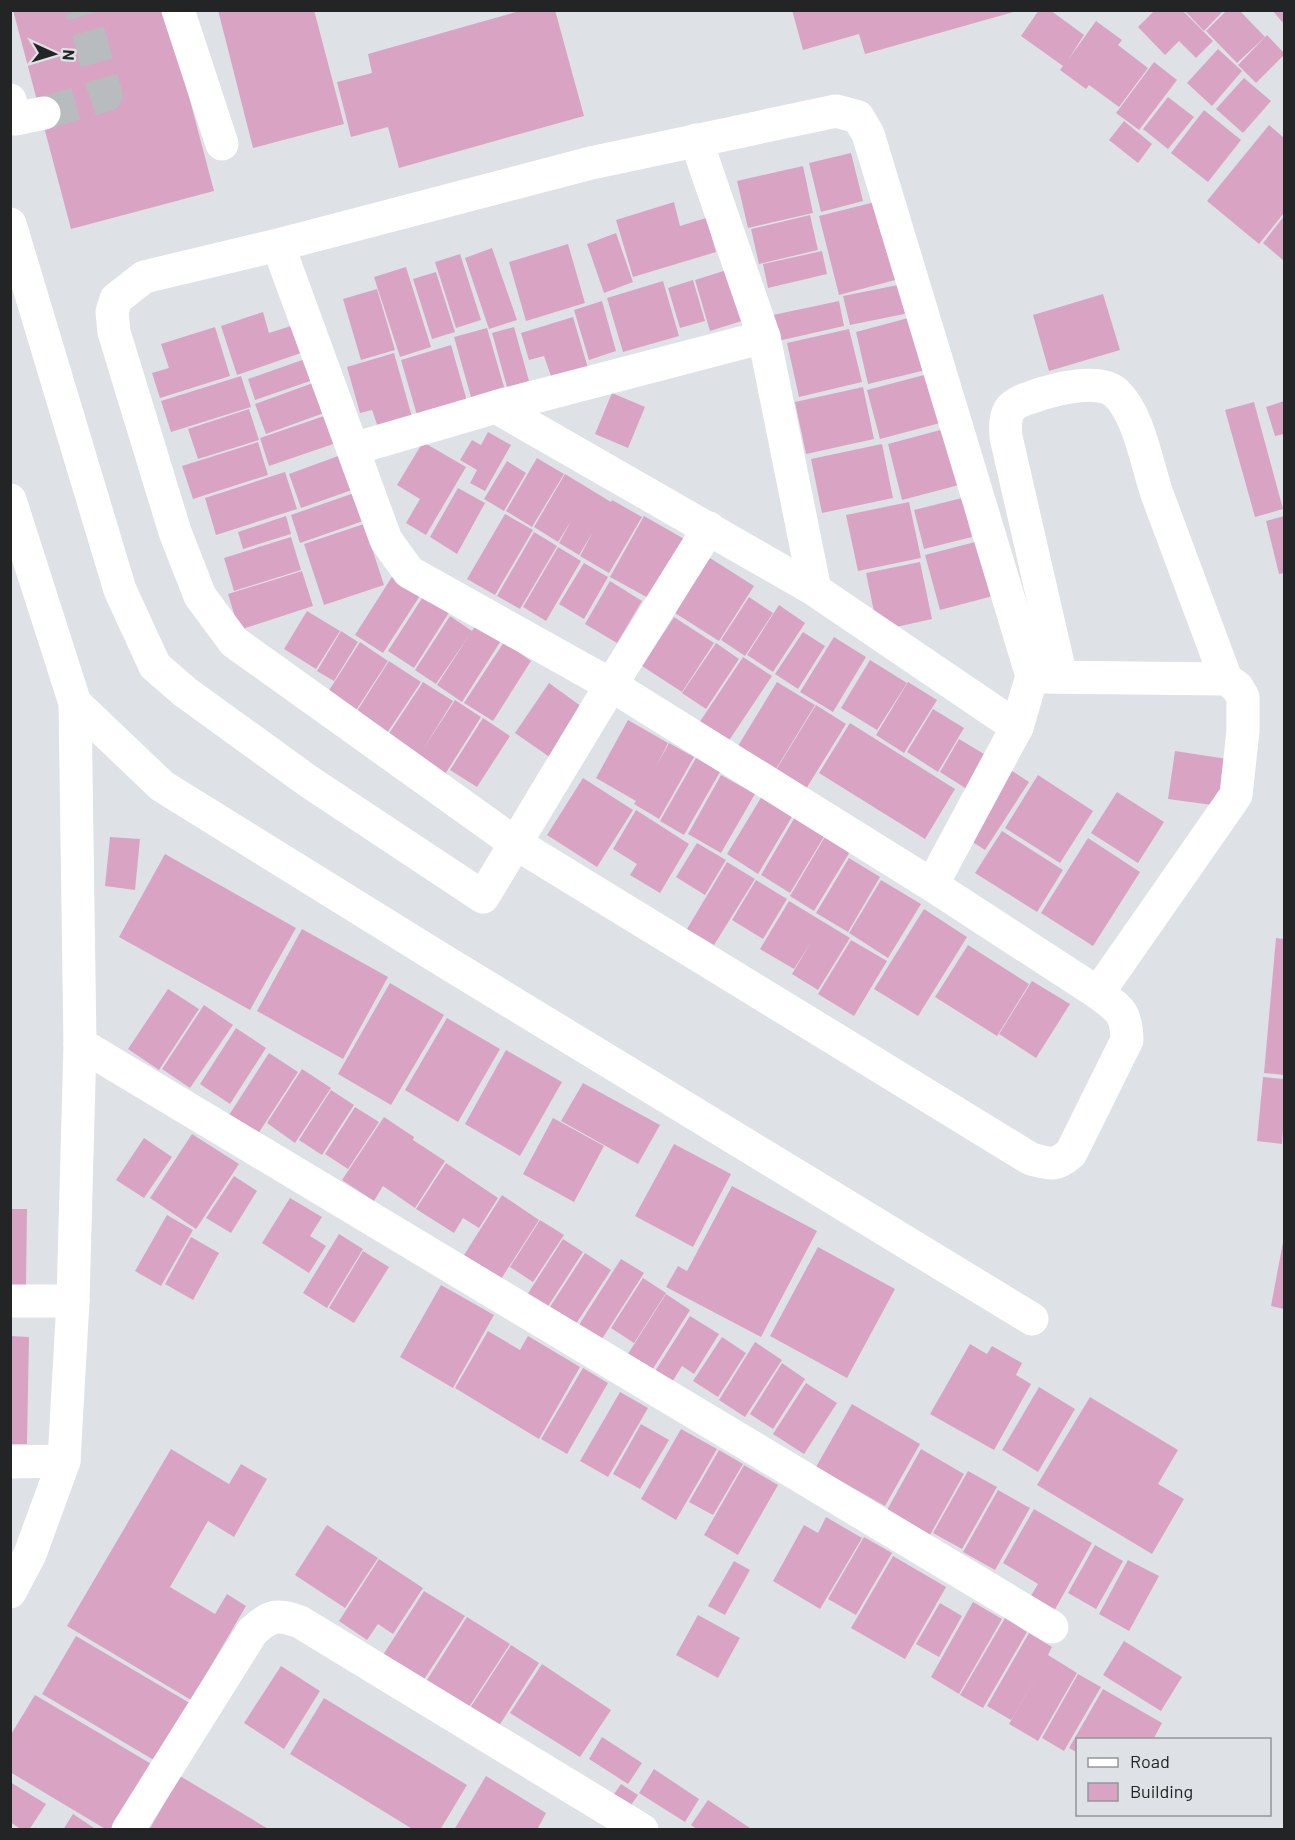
<svg xmlns="http://www.w3.org/2000/svg" width="1295" height="1840" font-family="Barlow,sans-serif">
<style>
.building{fill:#d9a4c3}
.lines{fill:none;stroke-linecap:round;stroke-linejoin:round}
.minor-tunnel{stroke:#b8bcbf;stroke-width:33;stroke-dasharray:33 16;stroke-linecap:butt}
.minor{stroke:#fff;stroke-width:33}
</style>
<rect width="100%" height="100%" fill="#dee2e6"/>
<g class="building">
<path d="M13 10H166L214 191 71 229Z"/>
<path d="M218 10H314L344 124 253 148Z"/>
<path d="M523 10H555L584 116 399 168 388 127 351 137 337 82 372 73 368 54Z"/>
<path d="M792 10H1017V11L865 54 859 34 803 50Z"/>
<path d="M1039 10H1050L1084 35 1068 60 1096 21 1122 40 1118 45 1148 68 1119 107 1089 85 1086 89 1060 70 1063 66 1021 36Z"/>
<path d="M1155 10H1182L1213 41 1196 58 1179 41 1165 55 1138 27Z"/>
<path d="M1184 10H1224L1204 31Z"/>
<path d="M1227 10H1239L1265 37 1237 63 1206 31Z"/>
<path d="M1272 10H1284V24Z"/>
<path d="M1267 35 1284 53V55L1256 83 1238 65Z"/>
<path d="M1218 49 1242 71 1212 106 1187 83Z"/>
<path d="M1154 62 1177 80 1139 130 1116 113Z"/>
<path d="M1244 78 1271 101 1243 133 1216 109Z"/>
<path d="M1168 97 1194 117 1168 149 1143 129Z"/>
<path d="M1204 110 1241 140 1208 182 1171 153Z"/>
<path d="M1124 121 1152 144 1138 163 1109 140Z"/>
<path d="M1269 125 1284 138V213L1259 244 1207 201Z"/>
<path d="M851 153 863 201 821 212 809 163Z"/>
<path d="M803 166 813 213 748 228 737 181Z"/>
<path d="M879 201 899 279 839 295 819 216Z"/>
<path d="M674 202 680 226 706 218 716 252 633 277 616 220Z"/>
<path d="M810 215 818 250 759 264 751 229Z"/>
<path d="M1284 216V261L1263 243Z"/>
<path d="M616 233 633 282 604 293 587 244Z"/>
<path d="M568 244 585 303 526 321 509 262Z"/>
<path d="M492 248 517 320 489 329 465 258Z"/>
<path d="M822 251 827 274 768 288 763 264Z"/>
<path d="M460 254 481 320 456 328 435 262Z"/>
<path d="M406 267 431 347 400 357 374 277Z"/>
<path d="M733 268 748 319 710 331 695 280Z"/>
<path d="M436 272 455 332 432 339 413 279Z"/>
<path d="M693 280 705 321 680 328 668 288Z"/>
<path d="M663 281 679 336 623 352 607 298Z"/>
<path d="M908 283 914 312 850 325 843 296Z"/>
<path d="M377 289 395 350 361 360 343 299Z"/>
<path d="M1103 294 1120 350 1049 371 1033 315Z"/>
<path d="M602 301 616 351 589 360 574 310Z"/>
<path d="M839 301 844 326 778 341 773 315Z"/>
<path d="M263 312 269 333 291 326 301 353 237 375 221 326Z"/>
<path d="M573 317 588 368 552 379 544 356 529 360 521 333Z"/>
<path d="M912 317 926 370 868 384 856 332Z"/>
<path d="M215 327 230 376 160 398 152 373 169 368 161 344Z"/>
<path d="M514 327 529 381 507 387 492 333Z"/>
<path d="M487 328 504 387 471 397 454 337Z"/>
<path d="M849 329 862 382 799 397 787 343Z"/>
<path d="M451 345 467 401 417 415 401 360Z"/>
<path d="M394 353 412 417 378 427 372 410 360 413 347 367Z"/>
<path d="M305 359 313 380 255 400 248 379Z"/>
<path d="M928 374 940 423 880 439 867 390Z"/>
<path d="M241 376 251 407 171 432 161 401Z"/>
<path d="M313 383 324 413 266 434 255 404Z"/>
<path d="M863 387 874 439 806 454 795 402Z"/>
<path d="M612 393 645 407 628 448 595 434Z"/>
<path d="M1284 401V434L1275 436 1266 407Z"/>
<path d="M1254 402 1283 509 1255 517 1225 410Z"/>
<path d="M249 409 259 440 198 459 188 429Z"/>
<path d="M330 414 339 442 269 466 260 438Z"/>
<path d="M944 429 959 485 902 500 888 444Z"/>
<path d="M488 432 511 445 485 491 470 483 477 470 460 460 472 440 481 445Z"/>
<path d="M258 442 268 475 193 499 182 466Z"/>
<path d="M423 442 466 467 426 535 406 523 420 499 397 485Z"/>
<path d="M882 444 893 498 822 513 811 459Z"/>
<path d="M341 455 352 490 301 508 289 474Z"/>
<path d="M537 458 564 474 532 527 506 511Z"/>
<path d="M507 461 526 473 504 511 484 499Z"/>
<path d="M285 472 297 509 216 535 205 498Z"/>
<path d="M565 474 611 502 612 500 642 517 609 573 580 556 593 532 579 555 559 543 571 521 558 542 534 527Z"/>
<path d="M458 488 485 503 457 554 430 537Z"/>
<path d="M354 493 363 521 300 543 291 515Z"/>
<path d="M962 498 972 537 924 549 914 510Z"/>
<path d="M909 502 921 558 858 571 846 515Z"/>
<path d="M505 514 533 530 495 595 467 579Z"/>
<path d="M286 516 291 534 243 549 238 532Z"/>
<path d="M644 516 686 540 652 600 610 577Z"/>
<path d="M1284 516V573L1279 574 1266 521Z"/>
<path d="M364 524 384 585 324 605 304 544Z"/>
<path d="M534 532 557 546 520 609 497 596Z"/>
<path d="M291 537 301 570 234 591 224 558Z"/>
<path d="M979 541 993 596 940 610 925 555Z"/>
<path d="M558 547 581 561 546 621 523 607Z"/>
<path d="M710 558 754 586 719 641 675 613Z"/>
<path d="M920 562 932 619 878 631 866 573Z"/>
<path d="M584 563 608 577 584 619 559 604Z"/>
<path d="M302 571 313 606 239 630 228 594Z"/>
<path d="M395 572 423 591 383 653 355 635Z"/>
<path d="M610 581 642 601 617 643 585 624Z"/>
<path d="M426 592 452 608 414 668 388 651Z"/>
<path d="M749 597 773 613 745 656 721 640Z"/>
<path d="M779 605 805 623 773 672 747 655Z"/>
<path d="M307 611 340 631 316 669 284 649Z"/>
<path d="M450 616 472 631 477 623 502 639 462 702 437 685 470 634 436 684 415 670Z"/>
<path d="M674 617 714 643 682 692 642 666Z"/>
<path d="M341 631 358 642 334 681 317 671Z"/>
<path d="M803 632 825 646 798 689 775 674Z"/>
<path d="M834 637 866 657 833 712 800 692Z"/>
<path d="M360 642 388 661 349 721 321 703Z"/>
<path d="M504 642 531 661 493 721 464 703Z"/>
<path d="M716 643 739 659 706 709 682 693Z"/>
<path d="M743 657 772 676 728 742 699 723Z"/>
<path d="M870 660 907 683 877 730 841 708Z"/>
<path d="M389 661 421 682 383 739 352 719Z"/>
<path d="M423 682 453 701 422 751 455 700 481 717 442 779 388 735Z"/>
<path d="M777 682 815 705 776 769 738 746Z"/>
<path d="M908 682 937 700 904 753 876 735Z"/>
<path d="M549 683 585 709 551 758 515 733Z"/>
<path d="M816 705 846 724 806 789 776 770Z"/>
<path d="M933 709 964 728 938 772 907 752Z"/>
<path d="M483 718 510 736 477 787 450 770Z"/>
<path d="M628 720 668 743 657 765 669 743 694 757 659 819 634 804 636 801 596 778Z"/>
<path d="M850 723 955 789 925 839 819 773Z"/>
<path d="M959 739 994 760 973 793 940 772Z"/>
<path d="M1175 751 1234 760 1227 807 1168 799Z"/>
<path d="M696 758 720 772 684 835 660 821Z"/>
<path d="M1009 769 1029 782 985 850 965 837Z"/>
<path d="M721 775 755 794 721 853 688 834Z"/>
<path d="M1038 775 1093 811 1060 863 1005 828Z"/>
<path d="M583 778 633 810 597 867 547 835Z"/>
<path d="M1117 792 1164 822 1138 863 1091 833Z"/>
<path d="M762 796 793 815 758 874 727 854Z"/>
<path d="M636 810 689 844 660 893 630 875 637 864 613 849Z"/>
<path d="M795 817 825 835 790 893 761 875Z"/>
<path d="M1002 831 1063 870 1037 912 975 873Z"/>
<path d="M826 835 851 850 814 911 790 896Z"/>
<path d="M110 837 140 839 135 890 105 886Z"/>
<path d="M1088 838 1140 872 1093 946 1041 913Z"/>
<path d="M697 843 726 860 705 895 676 877Z"/>
<path d="M165 854 296 928 250 1010 119 937Z"/>
<path d="M849 858 880 877 848 932 816 913Z"/>
<path d="M727 862 755 879 714 945 687 929Z"/>
<path d="M756 880 787 899 763 939 732 920Z"/>
<path d="M881 880 921 904 888 958 849 933Z"/>
<path d="M789 901 850 938 818 990 792 974 811 942 794 969 760 949Z"/>
<path d="M924 909 967 937 918 1016 874 989Z"/>
<path d="M302 929 388 977 343 1059 257 1011Z"/>
<path d="M1276 938 1284 939V1075L1264 1073Z"/>
<path d="M851 940 887 961 854 1016 818 994Z"/>
<path d="M968 945 1029 984 997 1036 935 997Z"/>
<path d="M1032 981 1070 1004 1036 1058 999 1034Z"/>
<path d="M390 983 444 1015 391 1105 338 1074Z"/>
<path d="M168 989 199 1009 159 1070 128 1049Z"/>
<path d="M204 1005 233 1025 190 1088 162 1069Z"/>
<path d="M447 1018 500 1049 458 1122 405 1090Z"/>
<path d="M236 1028 266 1048 230 1104 200 1084Z"/>
<path d="M506 1050 562 1082 520 1156 465 1124Z"/>
<path d="M269 1053 298 1072 258 1134 229 1115Z"/>
<path d="M302 1069 331 1088 295 1143 267 1123Z"/>
<path d="M1263 1077 1284 1079V1114L1282 1144 1257 1141Z"/>
<path d="M583 1083 660 1125 638 1164 561 1121Z"/>
<path d="M331 1090 354 1105 322 1155 299 1140Z"/>
<path d="M355 1107 379 1122 348 1169 325 1154Z"/>
<path d="M384 1117 414 1137 413 1140 445 1161 415 1208 383 1186 374 1201 342 1180Z"/>
<path d="M553 1118 604 1146 574 1202 523 1174Z"/>
<path d="M192 1134 239 1164 196 1229 150 1198Z"/>
<path d="M144 1138 172 1157 144 1198 116 1180Z"/>
<path d="M674 1144 731 1174 693 1247 635 1216Z"/>
<path d="M446 1163 498 1198 479 1228 463 1218 454 1233 416 1209Z"/>
<path d="M234 1176 257 1191 231 1233 206 1218Z"/>
<path d="M732 1186 817 1231 761 1337 666 1287 678 1266 687 1271Z"/>
<path d="M502 1195 539 1220 501 1279 464 1255Z"/>
<path d="M290 1198 322 1217 310 1236 326 1246 309 1273 262 1243Z"/>
<path d="M10 1209H27L26 1287H10Z"/>
<path d="M167 1215 193 1230 161 1286 135 1271Z"/>
<path d="M540 1220 564 1235 533 1282 510 1267Z"/>
<path d="M339 1234 363 1249 327 1308 303 1293Z"/>
<path d="M191 1237 219 1253 193 1300 165 1284Z"/>
<path d="M563 1239 583 1252 545 1311 525 1298Z"/>
<path d="M1283 1242H1284V1309L1271 1306Z"/>
<path d="M818 1247 895 1289 847 1378 770 1336Z"/>
<path d="M363 1251 389 1267 354 1323 329 1308Z"/>
<path d="M585 1253 611 1270 574 1327 548 1310Z"/>
<path d="M621 1259 644 1273 600 1342 577 1328Z"/>
<path d="M643 1278 666 1293 634 1343 611 1328Z"/>
<path d="M441 1285 494 1315 453 1388 400 1357Z"/>
<path d="M666 1294 690 1310 651 1372 626 1357Z"/>
<path d="M690 1316 719 1334 694 1374 682 1366 669 1387 652 1376Z"/>
<path d="M488 1331 520 1350 528 1336 580 1367 539 1439 455 1388Z"/>
<path d="M10 1336 29 1337 27 1444H10Z"/>
<path d="M722 1337 746 1353 718 1397 693 1381Z"/>
<path d="M755 1342 782 1360 745 1417 719 1400Z"/>
<path d="M970 1344 987 1354 992 1346 1022 1363 1016 1375 1031 1384 994 1450 930 1414Z"/>
<path d="M782 1363 805 1379 773 1429 750 1414Z"/>
<path d="M583 1368 608 1383 567 1454 541 1439Z"/>
<path d="M806 1383 837 1403 804 1454 773 1434Z"/>
<path d="M1039 1387 1075 1409 1038 1472 1002 1450Z"/>
<path d="M620 1392 648 1408 608 1477 580 1461Z"/>
<path d="M1090 1397 1178 1450 1158 1484 1184 1499 1152 1554 1037 1485Z"/>
<path d="M852 1404 920 1444 885 1506 816 1467Z"/>
<path d="M641 1424 669 1440 640 1489 613 1474Z"/>
<path d="M681 1429 717 1449 676 1520 641 1499Z"/>
<path d="M171 1449 229 1484 241 1464 267 1479 234 1537 208 1521 170 1587 215 1614 227 1594 246 1606 191 1700 67 1626Z"/>
<path d="M921 1449 964 1474 930 1535 887 1510Z"/>
<path d="M719 1450 743 1464 713 1515 689 1502Z"/>
<path d="M744 1465 778 1485 738 1555 704 1535Z"/>
<path d="M968 1471 997 1487 962 1549 933 1533Z"/>
<path d="M998 1490 1030 1508 995 1570 963 1552Z"/>
<path d="M1034 1509 1092 1543 1053 1613 1029 1599 1038 1584 1003 1563Z"/>
<path d="M826 1517 862 1538 820 1609 773 1581 804 1525 818 1533Z"/>
<path d="M327 1525 378 1558 345 1608 295 1575Z"/>
<path d="M864 1537 892 1553 856 1615 828 1599Z"/>
<path d="M1095 1545 1123 1561 1096 1609 1068 1593Z"/>
<path d="M893 1556 946 1587 905 1659 851 1628Z"/>
<path d="M379 1559 423 1588 393 1634 378 1624 367 1640 339 1621Z"/>
<path d="M1128 1560 1159 1576 1129 1631 1099 1614Z"/>
<path d="M734 1561 750 1570 725 1615 708 1606Z"/>
<path d="M424 1591 465 1616 423 1681 383 1655Z"/>
<path d="M973 1602 1002 1619 959 1694 931 1677Z"/>
<path d="M940 1603 962 1616 939 1657 916 1644Z"/>
<path d="M698 1615 740 1638 718 1678 676 1655Z"/>
<path d="M467 1617 510 1644 467 1710 425 1683Z"/>
<path d="M1005 1618 1027 1632 983 1708 960 1695Z"/>
<path d="M1029 1633 1052 1647 1048 1655 1077 1673 1038 1741 1009 1724 1047 1658 1011 1720 987 1706Z"/>
<path d="M76 1636 193 1705 159 1763 42 1694Z"/>
<path d="M1124 1641 1182 1677 1161 1711 1103 1675Z"/>
<path d="M511 1645 539 1663 497 1729 468 1711Z"/>
<path d="M542 1664 611 1710 580 1757 510 1713Z"/>
<path d="M281 1666 320 1691 284 1749 244 1723Z"/>
<path d="M1078 1674 1101 1687 1064 1751 1042 1738Z"/>
<path d="M1103 1689 1162 1723 1153 1740H1078V1753L1069 1748Z"/>
<path d="M35 1695 153 1765 115 1830H107L10 1772V1736Z"/>
<path d="M324 1698 467 1785 440 1830H414L290 1754Z"/>
<path d="M602 1737 642 1763 628 1784 589 1759Z"/>
<path d="M654 1769 699 1799 685 1822 639 1793Z"/>
<path d="M180 1776 270 1830H149Z"/>
<path d="M486 1776 546 1813 537 1830H454Z"/>
<path d="M10 1782 46 1804 29 1830H22L10 1822Z"/>
<path d="M621 1784 638 1795 629 1808 612 1797Z"/>
<path d="M708 1800 753 1830H698L691 1825Z"/>
<path d="M73 1814 97 1830H63Z"/>
</g>
<g class="lines">
<path class="minor-tunnel" d="M44 113 106 95 82 10"/>
<g class="minor">
<path d="M178 10 222 144"/>
<path d="M10 100 15 119 44 113"/>
<path d="M696 140 764 337 815 590"/>
<path d="M10 224 120 590 155 666 185 692 308 781 483 897 611 685 709 528"/>
<path d="M278 245 386 540 409 572 611 685 932 885 1098 993C1120 1010 1126 1011 1127 1040L1071 1153C1055 1167 1050 1164 1031 1159L515 843 234 642 200 596 175 532 114 332 112 312 116 299 144 277 278 245 591 163 836 111 858 117 868 134 1032 676 1017 727 932 885"/>
<path d="M496 407 815 590 1017 727"/>
<path d="M353 449 496 407 764 337"/>
<path d="M10 500 75 703 80 1044 73 1301 64 1461 30 1554 10 1592"/>
<path d="M1039 677 1226 679 1237 687 1243 697V731L1236 795 1098 993"/>
<path d="M1061 677 1006 437C1004 412 1008 404 1032 397 1051 390 1099 377 1116 393 1139 414 1147 465 1157 494 1180 556 1203 617 1226 679"/>
<path d="M75 703 162 786 444 961 1032 1319"/>
<path d="M80 1044 1052 1627"/>
<path d="M10 1301H73"/>
<path d="M10 1462 64 1461"/>
<path d="M128 1830 252 1632C269 1616 277 1613 300 1622L642 1830"/>
</g>
</g>
<rect width="1295" height="1840" fill="none" stroke="#222425" stroke-width="24"/>
<rect x="1076" y="1738" width="195" height="78" fill="#dee2e6" stroke="#939699" stroke-width="1.5"/>
<rect x="1088" y="1758" width="30" height="9" fill="#ffffff" stroke="#939699" stroke-width="1.5"/>
<text x="1130" y="1768" font-size="18" fill="#222425">Road</text>
<rect x="1088" y="1783" width="30" height="18" fill="#d9a4c3" stroke="#939699" stroke-width="1.5"/>
<text x="1130" y="1798" font-size="18" fill="#222425">Building</text>
<g transform="translate(54 54) rotate(94)" stroke="#dee2e6" stroke-width="4.5" paint-order="stroke">
<path d="M0-4.5L10 22L0 15L-10 22Z" fill="#222425"/>
<text y="-9" font-size="16" font-weight="bold" text-anchor="middle" fill="#222425">N</text>
</g>
</svg>
